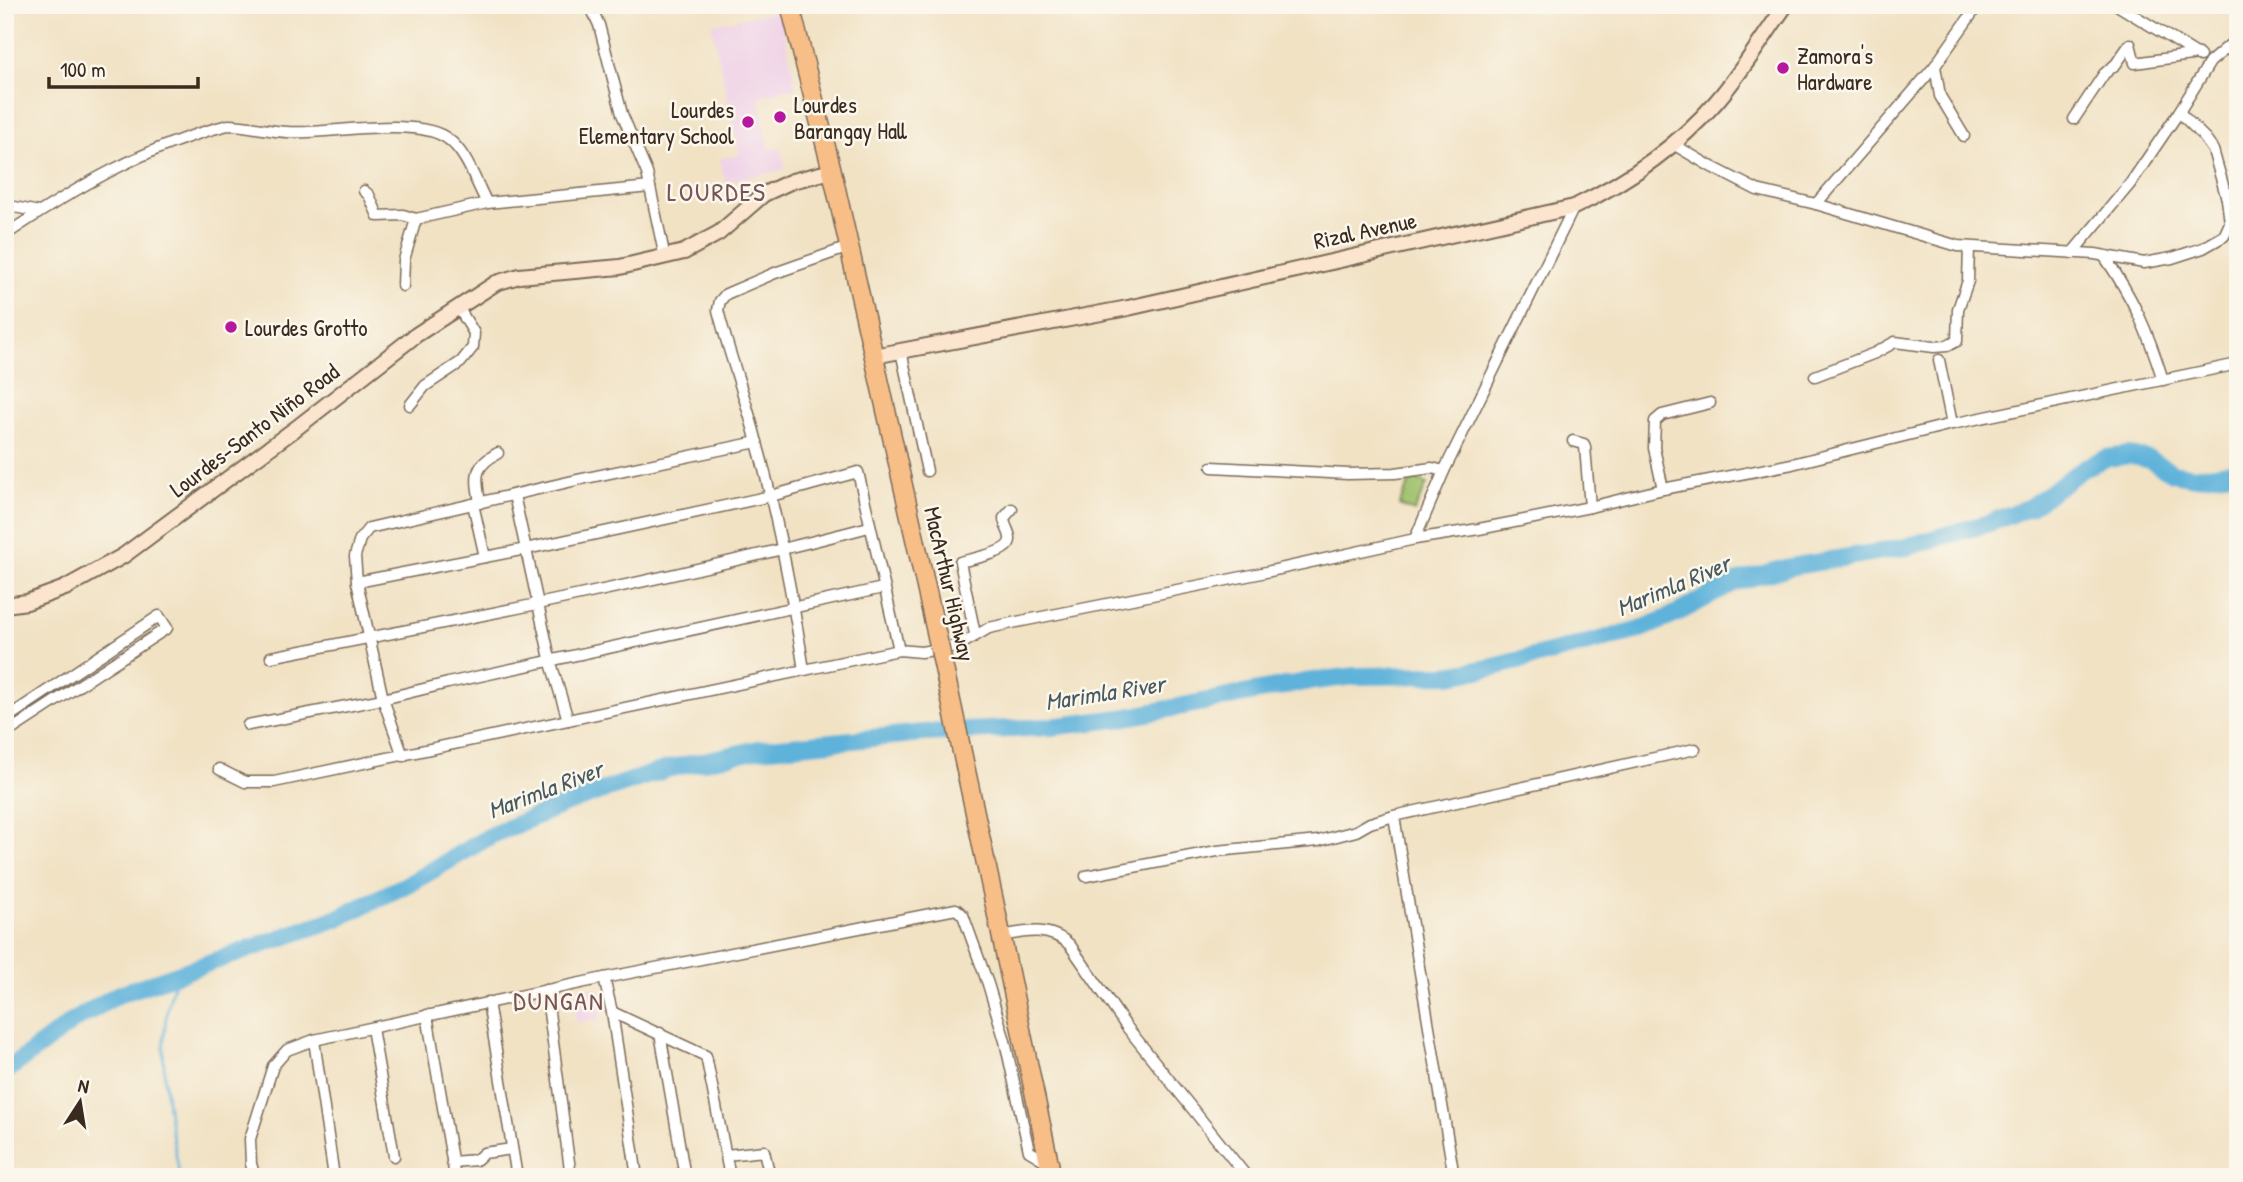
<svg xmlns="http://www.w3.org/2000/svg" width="2243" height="1182" font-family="'Patrick Hand',sans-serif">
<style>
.built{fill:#efd0e7}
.green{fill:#9fc16a;stroke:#6d7644;stroke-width:2}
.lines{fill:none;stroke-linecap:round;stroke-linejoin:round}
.stream{stroke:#5fb2da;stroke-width:2.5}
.river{stroke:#5fb2da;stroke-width:18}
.street-casing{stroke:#7b6a58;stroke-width:13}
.secondary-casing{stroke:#7b6a58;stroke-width:18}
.highway-casing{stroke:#7b6a58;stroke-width:21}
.street{stroke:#fff;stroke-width:10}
.secondary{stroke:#fce5cf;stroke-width:14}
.highway{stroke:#f7be88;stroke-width:18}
.highway-bridge-casing{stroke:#7b6a58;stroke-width:21;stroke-linecap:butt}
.highway-bridge{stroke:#f7be88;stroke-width:18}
.poi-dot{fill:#b5179e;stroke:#fbf7ec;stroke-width:2.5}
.labels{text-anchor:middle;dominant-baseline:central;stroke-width:5;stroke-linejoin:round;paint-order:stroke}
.poi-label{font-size:23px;fill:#3b2a1e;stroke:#fbf7ec;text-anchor:start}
.street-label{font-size:23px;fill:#3b2a1e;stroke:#fbf7ec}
.water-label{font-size:24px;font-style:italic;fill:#485a60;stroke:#fbf7ec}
.quarter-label{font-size:26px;letter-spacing:2px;fill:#785457;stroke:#fbf7ec}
</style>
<rect width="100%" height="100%" fill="#fbf7ec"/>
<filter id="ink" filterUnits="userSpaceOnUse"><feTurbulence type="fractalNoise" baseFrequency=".0143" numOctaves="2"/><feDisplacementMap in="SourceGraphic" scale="14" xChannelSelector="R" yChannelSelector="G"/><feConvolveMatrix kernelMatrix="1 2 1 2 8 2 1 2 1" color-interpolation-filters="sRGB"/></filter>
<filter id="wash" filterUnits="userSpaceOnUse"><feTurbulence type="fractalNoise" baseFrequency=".00686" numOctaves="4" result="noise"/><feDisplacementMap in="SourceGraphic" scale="28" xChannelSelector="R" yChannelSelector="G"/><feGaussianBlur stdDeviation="1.57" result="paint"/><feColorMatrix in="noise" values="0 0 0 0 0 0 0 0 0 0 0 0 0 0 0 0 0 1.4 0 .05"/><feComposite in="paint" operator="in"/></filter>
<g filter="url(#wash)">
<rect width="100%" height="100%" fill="#f1e2c4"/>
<g class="built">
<path d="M780 11 796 87 759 96 770 150 781 148 786 169 725 182 720 159 740 154 711 24Z"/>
<path d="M597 988 602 1018 577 1023 571 993Z"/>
</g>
<path class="green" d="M1412 477 1427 484 1414 512 1399 505Z"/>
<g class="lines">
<path class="stream" d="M178 974C151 1036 168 1112 180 1177"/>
<path class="river" d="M5 1072 72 1022 117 995 338 918 414 881 492 835 569 802 667 769 759 749 924 733 1051 727 1122 718 1305 682 1356 676 1448 675 1490 668 1639 630 1670 617 1735 582 1790 567 1906 547 1989 523 2030 507 2085 467 2107 458 2130 455 2150 460 2173 473 2194 477 2238 471"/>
</g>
</g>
<g filter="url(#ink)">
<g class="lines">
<defs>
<g id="street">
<path d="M590 5 599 25 622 114 647 173 665 258"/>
<path d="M2117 5 2200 56"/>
<path d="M1935 66 1940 96 1964 136"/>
<path d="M2074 119 2104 74 2116 64 2130 44 2135 63 2198 54"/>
<path d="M1673 144 1710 166 1757 190 1816 204 1958 246 2095 254 2144 263 2172 258 2203 248 2224 236 2230 223 2227 199 2213 150 2203 136 2179 112"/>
<path d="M364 191 369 195 378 216 403 215 416 219"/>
<path d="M2227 199 2238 186"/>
<path d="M1816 204 1935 66 1978 5"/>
<path d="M5 205 39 212"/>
<path d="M5 235C75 188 146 146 228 125 248 125 267 131 287 132 327 135 418 115 448 139 467 153 476 183 487 203"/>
<path d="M2072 253 2130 184 2179 112 2210 62 2238 38"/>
<path d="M2104 256C2134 299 2148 332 2163 380"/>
<path d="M403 286 404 260 416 219 487 203 650 187"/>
<path d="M901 351 927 471"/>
<path d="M1939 360 1952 424"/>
<path d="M1815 376 1875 353 1895 342 1934 347 1947 346 1957 341 1958 309 1968 281 1969 248"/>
<path d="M410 405 425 386 461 362 473 347 474 333 458 307"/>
<path d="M1573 441 1584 444 1585 447 1590 507"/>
<path d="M1212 467 1348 474 1395 473 1432 468 1444 471"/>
<path d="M1663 489 1654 448 1655 421 1662 415 1710 403"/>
<path d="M514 495 551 663 568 720"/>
<path d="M480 503C476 477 472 467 498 453"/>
<path d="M473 504 485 557"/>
<path d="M1415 539 1444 471 1574 207"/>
<path d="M357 582 526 549 771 496 858 472 899 650"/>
<path d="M975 634 960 562C971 559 1009 553 1010 540 1011 533 1004 526 1004 518L1012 509"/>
<path d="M271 657C471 618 672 579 869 527"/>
<path d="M804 670C792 593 777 515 756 439 745 396 729 354 718 310L720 301 726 294 775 273 849 247"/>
<path d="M5 719 159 616 167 628 5 734"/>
<path d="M248 725 383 699 448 683 883 588"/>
<path d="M403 756 383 699 357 582 355 556 360 539 369 528 577 480 757 442"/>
<path d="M219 769 245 782H274L899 650 921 652 958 646 989 628 1012 623 1257 574 1415 539 1479 529 1590 507 1663 489 1792 464 1952 424 2238 364"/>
<path d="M1394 816 1454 1177"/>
<path d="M1086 876 1217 851 1318 841 1356 831 1370 823 1394 816 1695 749"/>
<path d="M1002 936C1026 931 1050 926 1070 945L1126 1026 1247 1177"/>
<path d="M604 978 612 1012 637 1177"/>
<path d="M546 990 571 1177"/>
<path d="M488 1002 517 1177"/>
<path d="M612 1012 706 1056 730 1177"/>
<path d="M427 1015 455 1177"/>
<path d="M372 1028 394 1156"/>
<path d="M660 1033 685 1177"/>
<path d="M314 1040 334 1177"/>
<path d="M726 1155 764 1151 770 1177"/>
<path d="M452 1162 476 1160 484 1153 512 1149"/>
<path d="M255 1177 251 1164 250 1139 273 1066 287 1050 314 1040 604 978 956 909 963 915 988 984 1005 1041 1029 1151 1049 1163"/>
</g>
<g id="secondary">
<path d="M874 356 1128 308 1574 207C1628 181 1677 147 1716 102 1742 72 1763 37 1786 5"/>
<path d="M5 605 27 602 65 588 123 556 295 429 416 335 496 283 519 276 620 267 684 252 719 233 764 194 792 181 832 171"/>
</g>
<g id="highway">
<path d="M790 5 832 171 939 645"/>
<path d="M994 901 1052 1177"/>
</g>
</defs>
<use href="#street" class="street-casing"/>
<use href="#secondary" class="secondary-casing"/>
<use href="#highway" class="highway-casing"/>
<use href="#street" class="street"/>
<use href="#secondary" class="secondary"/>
<use href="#highway" class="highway"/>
<defs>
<path id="highway-bridge" d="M939 645 994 901"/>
</defs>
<use href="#highway-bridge" class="highway-bridge-casing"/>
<use href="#highway-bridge" class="highway-bridge"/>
</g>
</g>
<g class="poi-dot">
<circle cx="1783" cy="68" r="7"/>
<circle cx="780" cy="117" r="7"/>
<circle cx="748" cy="122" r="7"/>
<circle cx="231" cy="327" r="7"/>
</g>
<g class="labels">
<g class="poi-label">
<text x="1797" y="55">Zamora's<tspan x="1797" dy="26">Hardware</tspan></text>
<text x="794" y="104">Lourdes<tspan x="794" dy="26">Barangay Hall</tspan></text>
<text x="734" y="109" text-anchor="end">Lourdes<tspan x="734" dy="26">Elementary School</tspan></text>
<text x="245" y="327">Lourdes Grotto</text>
</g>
<g class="street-label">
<text transform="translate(1365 230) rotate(-12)">Rizal Avenue</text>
<text transform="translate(254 430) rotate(-37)">Lourdes-Santo Niño Road</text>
<text transform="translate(950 584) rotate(77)">MacArthur Highway</text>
</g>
<g class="water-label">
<text transform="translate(1673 585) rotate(-23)">Marimla River</text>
<text transform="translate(1105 692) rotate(-9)">Marimla River</text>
<text transform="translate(545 789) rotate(-21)">Marimla River</text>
</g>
<g class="quarter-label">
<text x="717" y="191">LOURDES</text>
<text x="559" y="1000">DUNGAN</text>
</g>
</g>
<rect width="2243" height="1182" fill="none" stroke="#fbf7ec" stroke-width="28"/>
<g transform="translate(80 1102) rotate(12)" stroke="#fbf7ec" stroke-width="5" paint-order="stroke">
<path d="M0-5L12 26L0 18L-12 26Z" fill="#3b2a1e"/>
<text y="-10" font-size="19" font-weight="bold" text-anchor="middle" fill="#3b2a1e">N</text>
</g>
<path d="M49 77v10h149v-10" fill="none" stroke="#3b2a1e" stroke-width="3.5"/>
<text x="60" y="77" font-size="21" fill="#3b2a1e" stroke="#fbf7ec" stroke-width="5" paint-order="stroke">100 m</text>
</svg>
